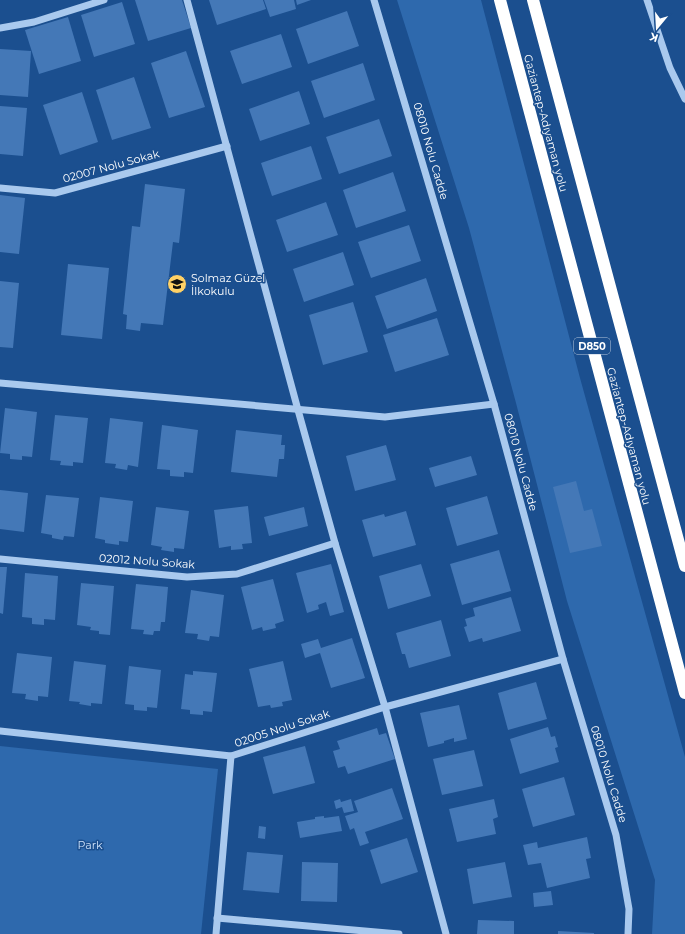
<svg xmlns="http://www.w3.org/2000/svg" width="685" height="934" font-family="Montserrat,sans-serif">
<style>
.green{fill:#2e69ad}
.building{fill:#4478b7}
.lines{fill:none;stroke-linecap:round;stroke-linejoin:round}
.minor{stroke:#a9c9ee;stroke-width:7}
.highway{stroke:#fff;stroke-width:12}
.labels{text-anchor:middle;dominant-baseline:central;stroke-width:3;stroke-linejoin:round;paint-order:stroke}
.shield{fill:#1b4f8f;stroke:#bbcadd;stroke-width:1}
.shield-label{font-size:10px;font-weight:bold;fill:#fff}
.street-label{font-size:11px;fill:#fff;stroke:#1b4f8f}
.poi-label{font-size:11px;fill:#fff;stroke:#1b4f8f;text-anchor:start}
.park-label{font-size:11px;fill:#cfe3fa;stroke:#1b4f8f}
</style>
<rect width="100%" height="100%" fill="#1b4f8f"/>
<g class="green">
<path d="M397 0H481L580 378 685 757V934H652L655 880 567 601 516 403 469 228Z"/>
<path d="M0 746 218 769 201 934H0Z"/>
</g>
<g class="building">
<path d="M135 0H182L191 28 148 41Z"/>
<path d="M209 0H263L266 9 217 25Z"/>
<path d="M264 0H294L296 9 270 17Z"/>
<path d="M296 0H311L297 5Z"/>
<path d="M122 2 135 44 94 57 81 15Z"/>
<path d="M347 11 359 46 308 64 296 29Z"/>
<path d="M68 17 81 61 39 74 25 30Z"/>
<path d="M281 34 292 67 242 84 230 51Z"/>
<path d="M0 49 31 51 28 97 0 95Z"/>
<path d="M186 51 205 107 169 118 151 63Z"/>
<path d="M363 63 375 100 324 118 311 81Z"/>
<path d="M134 77 151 128 112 140 96 90Z"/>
<path d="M299 91 310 124 260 141 249 109Z"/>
<path d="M82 92 98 142 60 155 43 105Z"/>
<path d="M0 106 27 108 23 156 0 154Z"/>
<path d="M379 119 392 156 339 174 326 137Z"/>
<path d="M311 146 322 179 272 196 261 163Z"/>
<path d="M393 172 406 211 356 228 343 190Z"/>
<path d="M145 184 185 189 179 243 173 242 163 325 141 323 140 331 126 329 127 315 123 314 132 226 140 227Z"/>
<path d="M0 195 25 198 19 254 0 252Z"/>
<path d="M326 202 338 235 287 252 276 220Z"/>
<path d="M409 225 421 261 371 278 358 242Z"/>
<path d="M343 252 354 285 304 302 293 269Z"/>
<path d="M68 264 109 268 102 339 61 335Z"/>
<path d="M426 278 437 311 387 329 375 296Z"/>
<path d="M0 281 19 283 13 348 0 347Z"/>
<path d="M353 302 368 352 323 365 309 315Z"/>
<path d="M437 318 449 355 395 372 383 335Z"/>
<path d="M5 408 37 412 32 457 22 456V460L10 459V454L0 453Z"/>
<path d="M55 415 88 418 83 463 73 462V466L60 465 61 461 50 460Z"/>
<path d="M110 418 143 422 138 467 128 465 127 470 115 468 116 464 105 463Z"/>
<path d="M162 425 198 430 193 473 184 472V477L170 476V470L157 469Z"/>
<path d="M236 430 282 435 281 445H285L284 459H279L277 477 231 472Z"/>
<path d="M386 445 396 480 355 491 346 456Z"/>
<path d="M471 456 477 475 435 487 429 468Z"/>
<path d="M576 481 584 511 592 509 602 546 570 553 553 487Z"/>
<path d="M0 490 28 493 24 532 0 529Z"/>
<path d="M46 495 79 498 74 537 64 536 63 540 52 538V535L41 533Z"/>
<path d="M487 496 498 534 457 546 446 508Z"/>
<path d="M100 497 133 501 128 542 119 541V545L105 543V540L95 538Z"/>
<path d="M248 506 252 543 242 544 243 549 231 550V546L219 548 214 510Z"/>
<path d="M156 507 189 511 184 549 174 548V552L161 550 162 547 151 545Z"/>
<path d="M304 507 308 526 269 536 264 517Z"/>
<path d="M406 511 416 545 373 557 362 520 384 514 385 517Z"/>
<path d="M499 550 511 591 462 605 450 564Z"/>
<path d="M331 564 344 612 330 616 326 602 318 605 319 609 307 613 296 573Z"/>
<path d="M421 564 431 596 388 609 379 576Z"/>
<path d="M0 567H7L3 614 0 613Z"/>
<path d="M25 573 58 576 55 620 44 619V625L32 624V618L22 617Z"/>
<path d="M273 579 284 621 275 624 276 628 263 631 262 627 252 630 241 587Z"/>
<path d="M81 583 114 586 110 635 99 634V631L90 630 91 627 77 625Z"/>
<path d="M136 584 168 587 165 622H161L160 631H154L153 635 143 634 144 630 131 629Z"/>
<path d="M191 590 224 595 219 637 210 636 209 641 197 639 198 634 185 633Z"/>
<path d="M511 597 521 631 483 642 482 638 469 642 464 627 467 626 465 619 475 616 473 608Z"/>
<path d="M441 620 451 656 409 668 405 654H402L396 633Z"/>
<path d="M352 638 365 678 331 688 320 653 305 658 301 644 318 639 321 648Z"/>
<path d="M17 653 52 657 48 697 38 696V701L25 699 26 694 12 693Z"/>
<path d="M74 661 106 665 102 704 91 703V706L79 704 80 702 69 701Z"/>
<path d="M283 661 292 700 282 702 283 706 271 708 270 705 258 707 249 669Z"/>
<path d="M129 666 161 670 157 708 147 707V711L134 710V705L125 704Z"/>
<path d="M193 671 217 673 212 712 203 711V715L190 714V710L181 709 185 674 193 675Z"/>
<path d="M536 682 547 719 508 730 498 693Z"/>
<path d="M459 705 467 739 454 742V738L444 741V743L428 747 420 713Z"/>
<path d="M548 727 551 737 555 736 558 747 555 748 559 762 520 774 510 739Z"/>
<path d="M377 728 379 735 386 733 395 759 348 774 345 766 338 768 333 751 340 749 337 741Z"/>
<path d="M305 746 315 783 273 794 263 757Z"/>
<path d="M474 750 483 786 442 795 433 759Z"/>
<path d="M564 777 575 815 533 827 522 789Z"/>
<path d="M392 788 403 819 365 832 369 843 360 846 354 828 350 830 345 816 358 812 354 801Z"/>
<path d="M340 799 341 802 351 799 354 811 344 813 342 807 336 809 334 801Z"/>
<path d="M494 799 498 817 493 819 496 834 457 842 449 809Z"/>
<path d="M324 816V818L339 816 342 831 300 838 297 822 315 819V817Z"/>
<path d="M259 826 266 827 265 839 258 838Z"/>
<path d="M587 837 591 858 586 859 590 878 547 888 541 863 528 865 523 845 537 842 538 848Z"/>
<path d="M407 838 418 872 381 884 370 850Z"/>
<path d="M247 852 283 855 279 893 243 890Z"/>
<path d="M302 862 338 863 337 902 301 901Z"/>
<path d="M505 862 512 897 473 904 467 869Z"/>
<path d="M551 891 553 905 534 907 533 893Z"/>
<path d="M478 920 514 921V934H477Z"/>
<path d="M558 931 594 933V934H558Z"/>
</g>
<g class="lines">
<g class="minor">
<path d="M187 0 298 410 335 543 385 707 446 934"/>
<path d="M374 0 494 404 563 659 616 835 629 909 628 934"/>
<path d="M647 0 670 68 685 99"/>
<path d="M0 28 34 22 104 0"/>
<path d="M0 188 55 193 227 146"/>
<path d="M0 383 385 417 494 404"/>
<path d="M0 559 187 577 237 574 335 543"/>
<path d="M0 731 231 756 385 707 563 659"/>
<path d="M217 918 399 934"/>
<path d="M216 934 231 756"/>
</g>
<g class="highway">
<path d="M500 0 685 693"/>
<path d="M533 0 685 566"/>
</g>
</g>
<defs>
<symbol id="school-disc" viewBox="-11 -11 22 22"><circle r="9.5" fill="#ffd166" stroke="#1b4f8f"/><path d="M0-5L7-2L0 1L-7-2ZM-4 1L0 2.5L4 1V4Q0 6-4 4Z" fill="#111"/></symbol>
</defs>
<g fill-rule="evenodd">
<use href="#school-disc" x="166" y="273" width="22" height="22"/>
</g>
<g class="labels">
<rect class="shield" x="574" y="338" width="36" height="16" rx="3"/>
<g class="shield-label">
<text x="592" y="346">D850</text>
</g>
<g class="street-label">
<text transform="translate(546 123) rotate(75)">Gaziantep-Adıyaman yolu</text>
<text transform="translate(431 151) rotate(74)">08010 Nolu Cadde</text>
<text transform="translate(111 166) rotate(-15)">02007 Nolu Sokak</text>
<text transform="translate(629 436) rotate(75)">Gaziantep-Adıyaman yolu</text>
<text transform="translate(521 462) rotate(75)">08010 Nolu Cadde</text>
<text transform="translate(147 561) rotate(4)">02012 Nolu Sokak</text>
<text transform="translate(282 728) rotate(-18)">02005 Nolu Sokak</text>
<text transform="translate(609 774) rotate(73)">08010 Nolu Cadde</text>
</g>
<g class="poi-label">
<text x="191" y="278">Solmaz Güzel<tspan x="191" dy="13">İlkokulu</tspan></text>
</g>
<g class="park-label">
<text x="90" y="845">Park</text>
</g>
</g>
<g transform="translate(657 28) rotate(198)" stroke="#1b4f8f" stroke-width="3" paint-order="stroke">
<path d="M0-3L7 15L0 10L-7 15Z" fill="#ffffff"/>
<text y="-6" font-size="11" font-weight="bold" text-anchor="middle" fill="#ffffff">K</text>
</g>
</svg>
